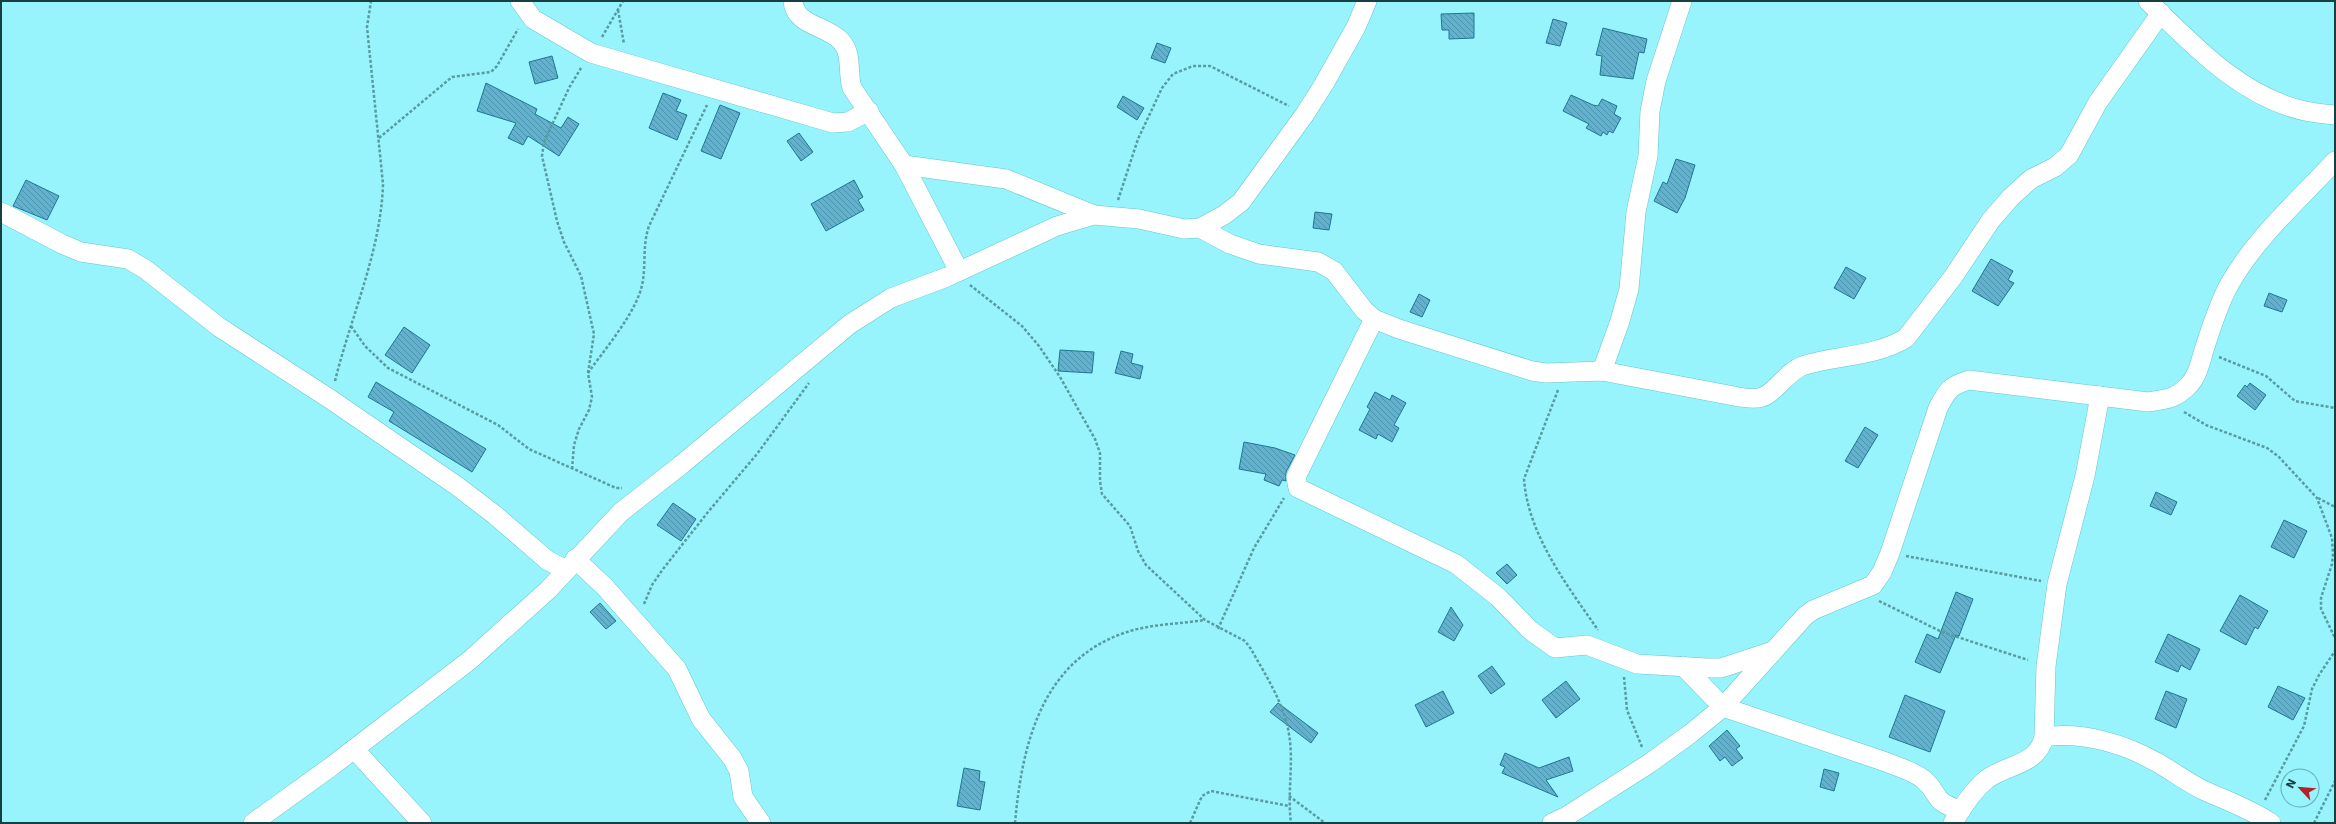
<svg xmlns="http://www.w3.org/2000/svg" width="2336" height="824" font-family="'DejaVu Sans',sans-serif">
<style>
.building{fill:url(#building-back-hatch);stroke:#1e7791}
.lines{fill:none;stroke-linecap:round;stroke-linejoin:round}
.minor-casing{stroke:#68c5cd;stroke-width:20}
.path{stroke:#589ba0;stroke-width:2.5;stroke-dasharray:3 2;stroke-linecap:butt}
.minor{stroke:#fff;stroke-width:19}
</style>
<defs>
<pattern id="building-back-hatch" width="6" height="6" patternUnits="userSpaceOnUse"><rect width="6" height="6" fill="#61b2cf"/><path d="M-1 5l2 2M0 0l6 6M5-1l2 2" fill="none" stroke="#4f92aa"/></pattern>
</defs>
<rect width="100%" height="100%" fill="#97f4fc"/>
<g class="building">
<path d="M1474 13V38L1449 39V30H1442L1441 14Z"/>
<path d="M1553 19 1567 23 1560 46 1546 43Z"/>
<path d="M1603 28 1647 39 1644 53 1639 52 1633 79 1600 75 1602 56 1596 55Z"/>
<path d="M1157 43 1171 48 1165 63 1151 58Z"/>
<path d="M552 56 558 78 535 84 529 62Z"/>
<path d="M486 83 537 109 535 114 561 128 568 117 579 124 559 156 528 136 523 145 508 138 516 123 477 111Z"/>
<path d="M663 93 681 100 676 111 687 115 677 140 649 128Z"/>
<path d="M1571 95 1593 105 1598 106 1602 99 1617 106 1614 114 1621 118 1613 133 1609 131 1607 135 1603 132 1601 136 1586 128 1589 124 1563 111Z"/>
<path d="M1123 96 1144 108 1137 120 1117 107Z"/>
<path d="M720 105 740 113 721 159 701 151Z"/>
<path d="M799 133 813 152 801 161 787 141Z"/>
<path d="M1676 159 1695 165 1685 198 1677 213 1654 201 1663 182 1667 184Z"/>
<path d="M26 180 59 196 47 220 13 206Z"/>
<path d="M854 180 863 197 858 200 864 210 826 231 811 204Z"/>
<path d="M1315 212 1332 214 1329 230 1313 228Z"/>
<path d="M1991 259 2013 271 2008 280 2014 283 1998 306 1972 291Z"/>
<path d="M1846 267 1866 278 1854 299 1834 288Z"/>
<path d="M2269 293 2287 300 2282 312 2264 306Z"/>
<path d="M1419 294 1430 300 1422 317 1410 312Z"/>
<path d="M404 327 430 345 412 373 385 355Z"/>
<path d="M1060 350 1094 352 1092 373 1058 371Z"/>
<path d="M1121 351 1133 354 1131 363 1143 366 1140 379 1115 373Z"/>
<path d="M376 382 486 449 472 472 389 421 394 412 368 397Z"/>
<path d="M2250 383 2266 395 2255 410 2237 396 2245 385 2247 387Z"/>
<path d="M1375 392 1390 400 1392 395 1406 403 1394 425 1399 428 1392 442 1378 434 1376 439 1359 430 1370 409 1367 407Z"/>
<path d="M1865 427 1878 435 1858 468 1845 461Z"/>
<path d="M1244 442 1275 448 1295 455 1286 472V481L1282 480 1279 486 1264 480 1266 474 1239 469Z"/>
<path d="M2156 492 2177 502 2171 515 2150 506Z"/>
<path d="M673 503 696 519 681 541 657 525Z"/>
<path d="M2284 520 2307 531 2294 558 2271 547Z"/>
<path d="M1507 564 1517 575 1507 584 1496 573Z"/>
<path d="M1956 592 1973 599 1959 636 1956 635 1940 673 1915 662 1927 634 1938 639Z"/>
<path d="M2240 595 2268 611 2258 629 2255 627 2246 645 2220 631Z"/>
<path d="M600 603 616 621 606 629 590 612Z"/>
<path d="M1451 607 1463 625 1454 641 1438 632Z"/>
<path d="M2168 634 2200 649 2190 670 2181 665 2178 672 2155 662Z"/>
<path d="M1492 666 1505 684 1491 694 1478 676Z"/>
<path d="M1566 681 1580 699 1556 718 1542 700Z"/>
<path d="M2278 686 2305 698 2293 720 2268 707Z"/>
<path d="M1443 691 1454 713 1426 727 1415 705Z"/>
<path d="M2166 691 2187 699 2176 728 2155 719Z"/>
<path d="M1905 695 1945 711 1930 752 1889 737Z"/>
<path d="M1278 703 1318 733 1311 743 1270 712Z"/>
<path d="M1727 730 1740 746 1736 749 1743 758 1732 766 1725 757 1720 761 1709 746Z"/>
<path d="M1505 753 1539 768 1569 757 1573 771 1546 780 1558 797 1502 773 1505 767 1500 765Z"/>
<path d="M964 768 980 771 979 781 985 782 980 810 957 806Z"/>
<path d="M1824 769 1839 773 1834 791 1820 787Z"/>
</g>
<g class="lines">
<defs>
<g id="minor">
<path d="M520 1 533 19 591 53 833 123 848 122 869 111"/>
<path d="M793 1C795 26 826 25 841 41 853 54 847 72 852 88L904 165 959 271"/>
<path d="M2148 1C2193 45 2241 97 2305 111 2314 113 2325 114 2335 115"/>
<path d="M904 165 1006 179 1094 215"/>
<path d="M1 212 62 244 81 252 128 259 145 269 219 327 330 399 457 486 495 515 547 560 566 570"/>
<path d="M1200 228 1230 244 1259 254 1318 262 1334 271 1364 310 1374 319 1399 329 1532 371 1546 373 1602 371 1739 397C1745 398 1752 399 1758 398 1773 397 1786 372 1802 366 1835 355 1876 357 1906 338L1953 277 1991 220 2011 197 2031 179 2055 167 2069 155 2098 102 2161 13"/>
<path d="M1374 319 1296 477 1298 488 1456 564 1498 597 1530 630 1555 648 1587 645 1637 664 1707 668H1721L1773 651"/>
<path d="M1602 371 1620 321 1629 289 1636 212 1648 156 1650 111 1656 81 1682 1"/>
<path d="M575 559 605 587 677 669 701 719 732 758 739 771 743 797 761 823"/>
<path d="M1683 666 1723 707 1886 762C1898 767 1913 771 1923 779 1941 794 1931 802 1961 810"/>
<path d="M2044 737C2082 731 2125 744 2158 763 2174 772 2188 783 2205 791 2228 801 2250 809 2271 823"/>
<path d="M354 749 422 823"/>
<path d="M253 823 332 766 470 660 548 590 621 512 681 465 850 324 891 298 947 277 1057 226 1094 215 1139 219 1184 229 1200 228 1224 215 1241 202 1305 114 1324 84 1356 27 1367 1"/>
<path d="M1552 823 1567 816 1650 763 1690 734 1723 707 1805 616 1813 610 1873 585 1882 572 1890 553 1938 408C1947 391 1949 386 1969 380L2148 402C2165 399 2174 400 2188 386 2198 376 2200 363 2204 350 2210 331 2219 303 2229 285 2256 237 2298 201 2335 161"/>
<path d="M1953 823C1962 807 1972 791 1987 779 2007 764 2037 766 2044 737L2046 666 2057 584 2085 476 2100 396"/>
</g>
</defs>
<use href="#minor" class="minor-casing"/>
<g class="path">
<path d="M618 10 624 44"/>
<path d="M602 37 623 1"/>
<path d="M379 138 452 77 491 72 497 66 518 29"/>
<path d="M1118 200 1138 139 1162 88 1173 74 1193 66H1210L1289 106"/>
<path d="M970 285 1022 326 1039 346 1060 377 1095 439 1100 453V481L1102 494 1130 526 1138 551 1146 565 1205 620 1245 641 1251 649C1266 676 1284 703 1289 734 1294 763 1287 793 1291 823"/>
<path d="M351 326 365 346 388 368 498 425 529 449 616 488H622"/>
<path d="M2219 357 2266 376 2295 401 2335 408"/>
<path d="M588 373C605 349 629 321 639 295 648 273 641 248 649 226L707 105"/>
<path d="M335 381C351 316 381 251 383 184L367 27 371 1"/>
<path d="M1558 390 1524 479C1528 535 1567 585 1598 630"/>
<path d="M2184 412 2206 425 2267 448 2279 457 2317 498 2332 538 2333 554 2332 564 2321 598V609L2335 638"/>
<path d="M572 469 574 445 579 429 589 410 592 397 588 373 594 334 581 276 564 242 557 221 542 156 544 142 569 88 581 68"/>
<path d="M2318 498 2335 507"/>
<path d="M1906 556 2041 581"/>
<path d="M1879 601 1942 632 2028 660"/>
<path d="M644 604 652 585 663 569 708 512 757 454 809 383"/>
<path d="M1218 629 1254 548 1284 498"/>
<path d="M1624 677 1627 710 1642 747"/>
<path d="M1289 796 1325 823"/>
<path d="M2265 800 2304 726 2312 689 2319 675 2335 651"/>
<path d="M1015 823C1022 745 1041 662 1124 633 1149 624 1179 624 1205 620"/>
<path d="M1190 823 1202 796 1211 791 1289 806"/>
<path d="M2314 823 2335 781"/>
</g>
<use href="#minor" class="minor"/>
</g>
<rect width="2336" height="824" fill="none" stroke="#173f42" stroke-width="4"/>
<g transform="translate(2300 788) rotate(296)"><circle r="19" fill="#97f4fc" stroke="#64acb2"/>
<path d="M0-3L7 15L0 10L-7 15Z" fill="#b3212e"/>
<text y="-6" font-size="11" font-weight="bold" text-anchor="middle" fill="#173f42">N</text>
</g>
</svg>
